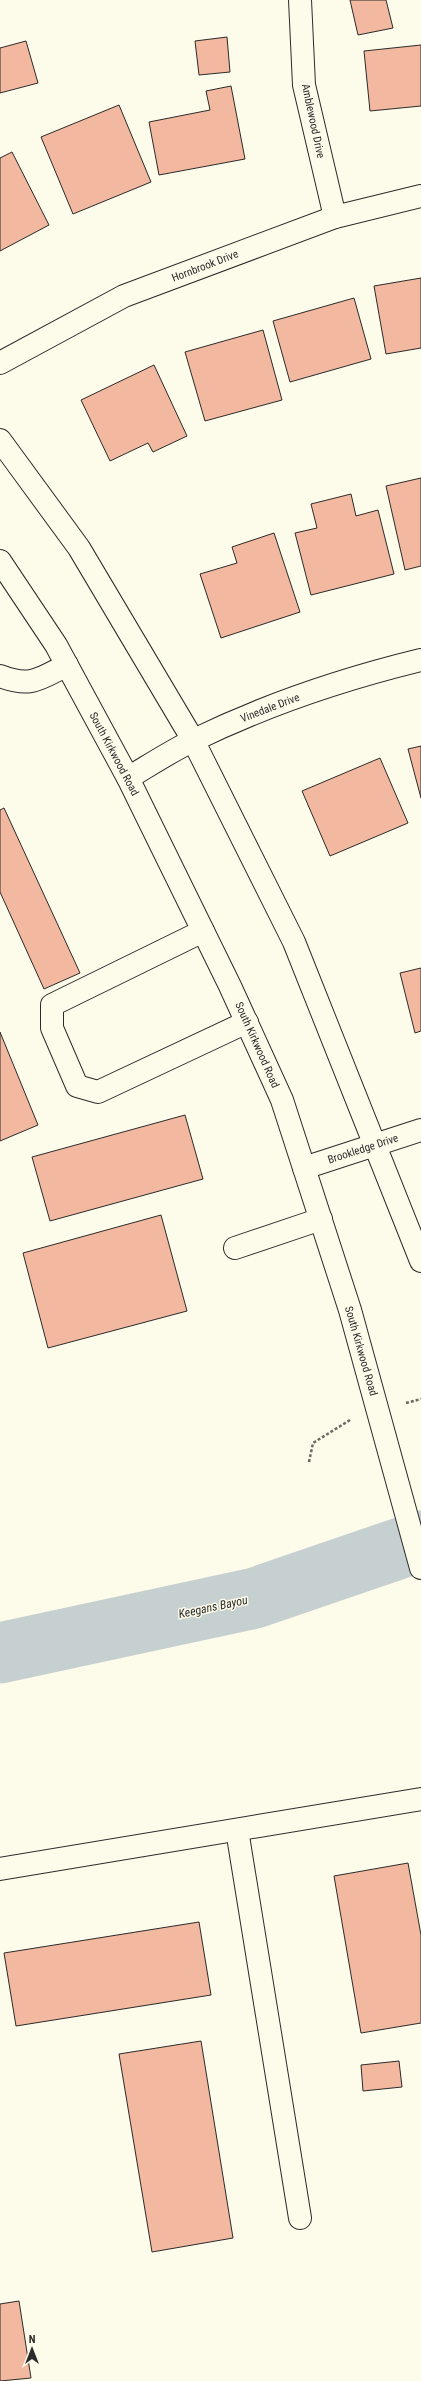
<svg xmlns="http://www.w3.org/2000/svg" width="421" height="2381" font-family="'Roboto Condensed',sans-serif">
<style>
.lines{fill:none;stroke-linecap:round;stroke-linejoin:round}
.river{stroke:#c7d0d0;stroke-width:61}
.building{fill:#f2b8a0;stroke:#2b2b2b}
.minor-casing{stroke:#2b2b2b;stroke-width:24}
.major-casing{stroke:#2b2b2b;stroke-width:24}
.path{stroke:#6a6964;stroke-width:2.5;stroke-dasharray:3 2;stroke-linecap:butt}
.minor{stroke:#fdfbea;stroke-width:22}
.major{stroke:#fdfbea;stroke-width:22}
.labels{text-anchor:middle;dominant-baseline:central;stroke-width:3;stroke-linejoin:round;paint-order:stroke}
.street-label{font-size:11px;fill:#2b2b2b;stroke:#fdfbea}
.water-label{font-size:12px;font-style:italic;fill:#2b2b2b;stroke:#fdfbea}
</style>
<rect width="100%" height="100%" fill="#fdfbea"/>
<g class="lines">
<path class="river" d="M0 1653 255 1598 421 1541"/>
</g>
<g class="building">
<path d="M350 0H386L393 28 358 35Z"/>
<path d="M227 37 230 72 199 75 195 41Z"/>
<path d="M26 41 38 83 0 93V48Z"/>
<path d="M421 45V106L370 111 364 51Z"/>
<path d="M231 86 245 159 159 175 149 122 210 110 206 91Z"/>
<path d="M119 105 151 182 73 214 41 137Z"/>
<path d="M12 152 49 225 0 251V158Z"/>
<path d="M421 278V348L386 354 374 286Z"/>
<path d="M354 298 371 359 290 382 273 321Z"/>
<path d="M263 330 282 400 205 421 185 352Z"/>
<path d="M154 365 187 436 153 452 148 443 110 461 81 400Z"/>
<path d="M421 478V566L405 570 386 486Z"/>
<path d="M351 494 356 516 378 510 394 574 311 595 295 533 317 528 311 504Z"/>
<path d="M274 533 300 612 221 638 200 574 237 563 232 547Z"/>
<path d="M421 746V798L408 749Z"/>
<path d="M380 758 408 823 330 856 302 791Z"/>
<path d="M4 808 80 973 44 989 0 892V810Z"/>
<path d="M421 968V1031L415 1033 400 973Z"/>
<path d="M0 1032 38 1125 0 1141Z"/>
<path d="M185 1115 203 1179 50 1221 32 1157Z"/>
<path d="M161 1215 187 1311 48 1348 23 1253Z"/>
<path d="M408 1863 421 1935V2023L361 2033 334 1876Z"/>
<path d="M199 1922 211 1995 16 2026 4 1953Z"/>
<path d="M201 2041 233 2238 152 2252 119 2054Z"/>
<path d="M399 2061 402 2087 363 2091 361 2065Z"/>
<path d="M19 2301 31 2378 0 2381V2304Z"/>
</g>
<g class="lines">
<defs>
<g id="minor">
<path d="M300 0 304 85 335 217"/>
<path d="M0 363 124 296 335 217 421 196"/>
<path d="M0 676C31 688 39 679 67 665"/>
<path d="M128 778C150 765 171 751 194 740 266 705 343 679 421 660"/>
<path d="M203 931 52 1005V1028L77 1086 98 1092 247 1022"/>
<path d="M304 1168 421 1130"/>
<path d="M235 1248 321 1219"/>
<path d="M237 1830 300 2218"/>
<path d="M0 1869 421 1799"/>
</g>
<g id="major">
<path d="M0 440 79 548 193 740 294 942 421 1261"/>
<path d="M0 561 56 645 128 778 230 986 282 1100 350 1310 421 1568"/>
</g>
</defs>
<use href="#minor" class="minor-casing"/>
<use href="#major" class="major-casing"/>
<g class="path">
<path d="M406 1403 421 1399"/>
<path d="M309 1462 313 1443 350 1420"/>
</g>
<use href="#minor" class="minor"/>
<use href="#major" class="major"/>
</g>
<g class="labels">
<g class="street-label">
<text transform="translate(313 121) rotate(78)">Amblewood Drive</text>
<text transform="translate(205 266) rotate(-21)">Hornbrook Drive</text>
<text transform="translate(270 708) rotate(-21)">Vinedale Drive</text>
<text transform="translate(114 754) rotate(62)">South Kirkwood Road</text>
<text transform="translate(257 1045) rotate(66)">South Kirkwood Road</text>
<text transform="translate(363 1149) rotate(-18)">Brookledge Drive</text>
<text transform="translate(361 1351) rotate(74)">South Kirkwood Road</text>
</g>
<g class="water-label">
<text transform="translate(213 1607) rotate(-12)">Keegans Bayou</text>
</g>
</g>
<g transform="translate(32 2349)" stroke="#fdfbea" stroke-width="3" paint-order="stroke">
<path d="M0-3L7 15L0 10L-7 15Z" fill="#2b2b2b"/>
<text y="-6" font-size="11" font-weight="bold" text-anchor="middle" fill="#2b2b2b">N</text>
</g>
</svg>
